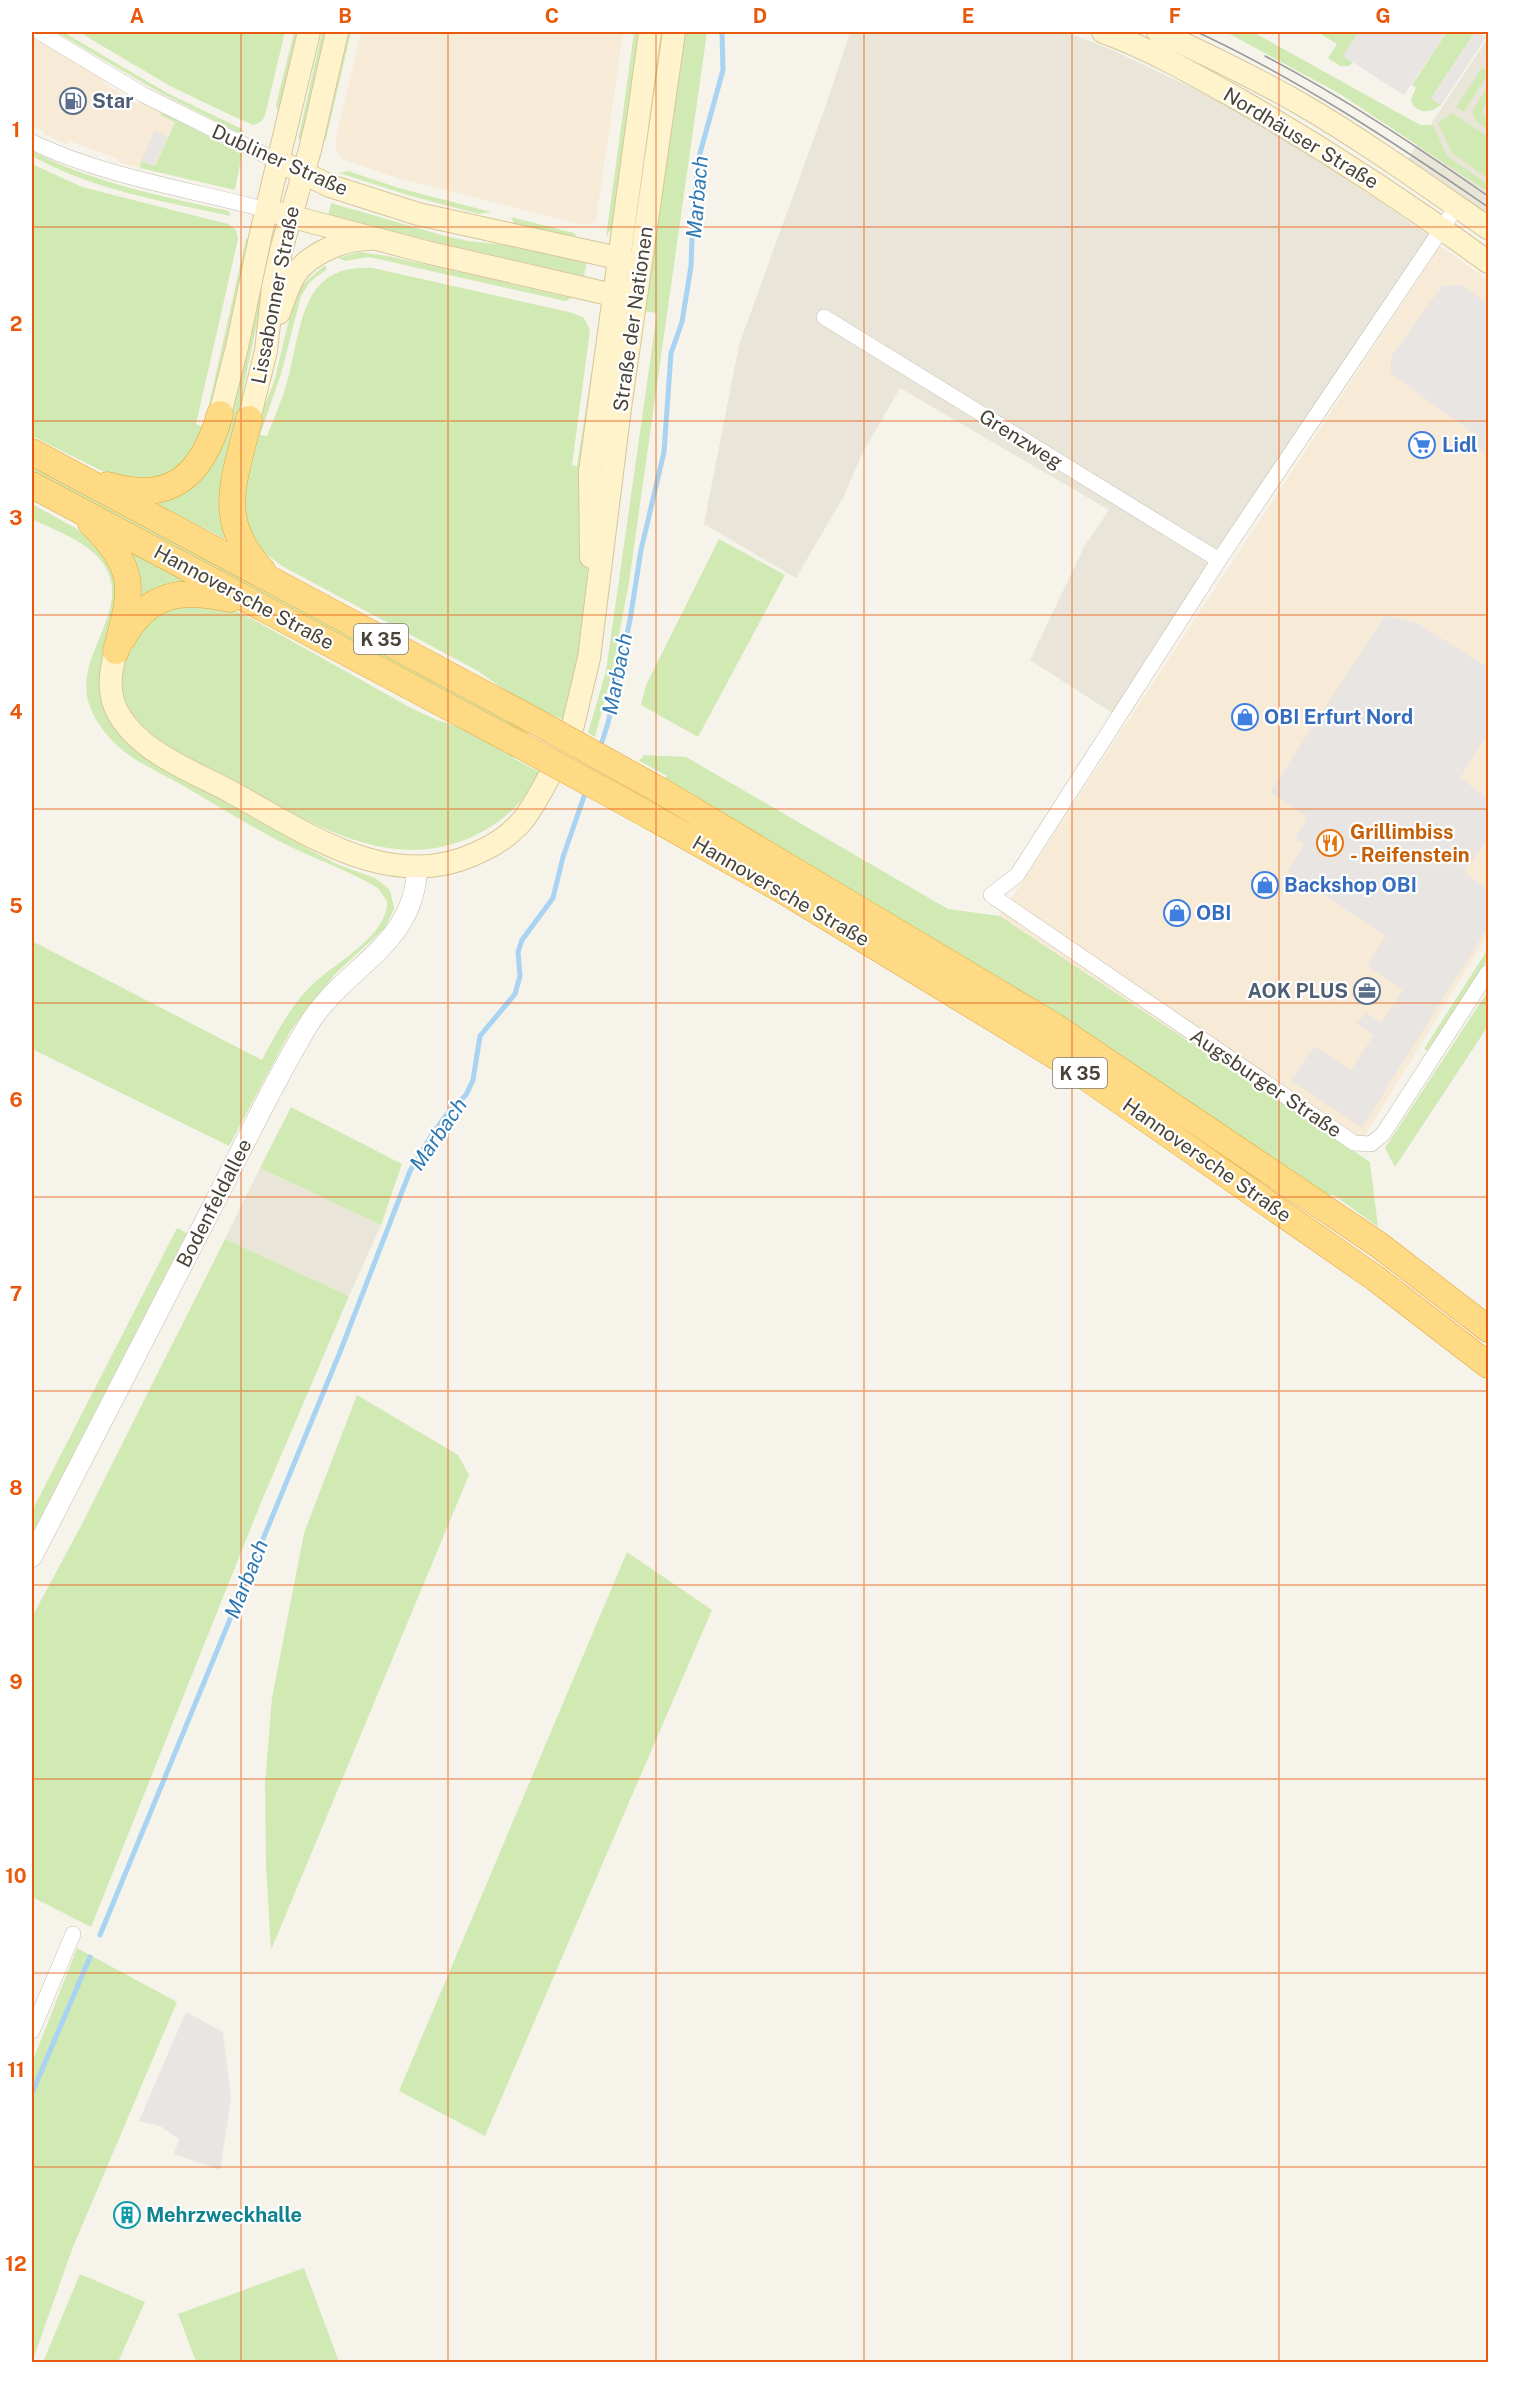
<svg xmlns="http://www.w3.org/2000/svg" width="1520" height="2394" font-family="'Public Sans',sans-serif">
<style>
.residential{fill:#eae5d9}
.commercial{fill:#f7ead7}
.green{fill:#d1eab4}
.parking{fill:#e8e5e2}
.lines{fill:none;stroke-linecap:round;stroke-linejoin:round}
.stream{stroke:#a8d3f2;stroke-width:5}
.minor-casing{stroke:#c2bbad;stroke-width:16}
.tertiary-casing{stroke:#c2bbad;stroke-width:21}
.secondary-casing{stroke:#d6c79a;stroke-width:24}
.trunk-casing{stroke:#e1a53a;stroke-width:27}
.minor{stroke:#fff;stroke-width:15}
.tertiary{stroke:#fff;stroke-width:20}
.secondary{stroke:#fff3cc;stroke-width:22}
.trunk{stroke:#ffda84;stroke-width:26}
.tram{stroke:#999;stroke-width:1.5}
.trunk-bridge-casing{stroke:#e1a53a;stroke-width:27;stroke-linecap:butt}
.trunk-bridge{stroke:#ffda84;stroke-width:26}
.grid{fill:none;stroke:#e8590c;stroke-width:1.5;stroke-opacity:0.55}
.labels{text-anchor:middle;dominant-baseline:central;stroke-width:4.5;stroke-linejoin:round;paint-order:stroke}
.shield{fill:#fff;stroke:#807c74;stroke-width:1.5}
.shield-label{font-size:18px;font-weight:bold;fill:#4a4438}
.service-label{font-size:20px;font-weight:bold;fill:#4e5e75;stroke:#fff;text-anchor:start}
.street-label{font-size:20px;fill:#4a4438;stroke:#fff}
.shop-label{font-size:20px;font-weight:bold;fill:#366cbe;stroke:#fff;text-anchor:start}
.food-label{font-size:20px;font-weight:bold;fill:#c56008;stroke:#fff;text-anchor:start}
.culture-label{font-size:20px;font-weight:bold;fill:#0d838f;stroke:#fff;text-anchor:start}
.water-label{font-size:21px;font-style:italic;fill:#2d78b2;stroke:#fff}
.neatline{fill:none;stroke:#e8590c;stroke-width:2}
.grid-label{font-size:20px;text-anchor:middle;font-weight:bold;fill:#e8590c}
</style>
<rect width="100%" height="100%" fill="#f6f3eb"/>
<g class="residential">
<path d="M850 32H1066L1110 49 1212 97 1306 151 1431 237 1114 714 1030 660 1084 547 1109 510 900 388 861 456 845 494 796 578 704 524 739 345 827 102Z"/>
<path d="M1488 38V219L1406 162Z"/>
<path d="M260 1168 381 1225 349 1296 225 1239Z"/>
</g>
<g class="commercial">
<path d="M361 32H623L596 220 588 224H578L398 178 342 159 336 150V139Z"/>
<path d="M32 35 105 80 103 83 138 104 140 101 161 112V115L175 121 154 166 139 165 140 168 118 162 119 159 69 141H67L69 145 45 135V132L32 126Z"/>
<path d="M1440 246 1488 280V934L1355 1152 1000 916Z"/>
</g>
<g class="green">
<path d="M56 32H63L169 94 242 129 245 136 159 92Z"/>
<path d="M79 32H285L265 115 262 121 254 125 241 120 170 86Z"/>
<path d="M294 32H300L279 118 276 105Z"/>
<path d="M322 32H330L304 141 298 139Z"/>
<path d="M346 32H351L326 139 321 144Z"/>
<path d="M634 32H641L613 226 606 237Z"/>
<path d="M683 32H707L629 582 612 673 595 737 588 733 606 671 657 313 643 311Z"/>
<path d="M1226 32H1253L1411 120 1421 125H1433L1447 156 1488 184V192L1340 94Z"/>
<path d="M1317 32H1359L1343 56 1353 62 1349 66H1340L1328 58 1337 44Z"/>
<path d="M1447 32H1475L1431 98 1441 105C1430 113 1421 114 1412 104L1411 99 1416 88 1412 85Z"/>
<path d="M1482 68 1488 72V74L1464 112 1456 107Z"/>
<path d="M1488 86V101L1481 113 1488 118V130L1475 120 1472 112Z"/>
<path d="M161 112 242 154 235 190 140 168 141 161 155 166 175 122 160 115Z"/>
<path d="M1452 113 1488 137V179L1452 153 1438 123Z"/>
<path d="M32 151C94 183 161 196 229 211L230 216C162 201 93 190 32 156Z"/>
<path d="M32 164 82 187 228 224 236 230 238 239 196 424 204 427 246 239 251 237 216 399 192 461 154 483 108 474 32 436Z"/>
<path d="M348 171 399 188 491 212 479 214 411 196 339 173Z"/>
<path d="M331 203 445 236 468 241 506 245 587 261 584 276 328 217Z"/>
<path d="M511 217 574 233 580 243 516 227Z"/>
<path d="M267 241 274 243 244 385 228 537 225 539 159 505 157 501 191 481Z"/>
<path d="M360 252 388 256 572 298 565 301 369 257 345 261 338 258Z"/>
<path d="M325 265 327 269 310 282 301 296 281 374 260 435 267 436C275 416 284 395 289 375 302 324 302 263 373 268L573 313 584 318 590 330 572 465 577 466 597 336 585 631 564 720 521 702 478 671 282 566 257 547 241 513 258 422 274 382 293 303 303 284Z"/>
<path d="M32 466 528 730 525 736 32 474Z"/>
<path d="M32 504 95 539 113 562 119 613 102 659 99 687 104 710 123 736 274 826 310 850 339 865 375 878 388 888 391 893 394 909 385 928 336 973 291 1030 229 1146 32 1049V941L262 1060C275 1035 289 1009 308 989 331 964 388 938 387 901L378 888C346 869 311 858 279 841 245 823 213 803 180 784 155 770 126 758 108 736 99 726 89 709 87 696 79 646 141 600 95 554 78 538 52 529 32 519Z"/>
<path d="M719 539 785 575 698 737 641 705 646 685Z"/>
<path d="M127 548 193 581 139 607Z"/>
<path d="M222 604 256 621 411 708 437 720 475 732 515 754 513 758 541 773C525 800 505 821 476 835 392 876 313 823 238 785 202 766 146 741 126 703 116 682 123 647 139 630 144 625 151 621 157 616 161 613 167 607 172 606 184 602 208 604 222 604Z"/>
<path d="M644 755 686 757 948 909 1000 916 1370 1162 1378 1227 1334 1195H1322L665 781 667 776 639 761Z"/>
<path d="M1488 949V957L1484 965 1427 1051 1424 1049Z"/>
<path d="M1488 991V1026L1395 1167 1385 1148Z"/>
<path d="M291 1107 402 1164 381 1225 260 1168Z"/>
<path d="M177 1228 187 1233 32 1534V1511Z"/>
<path d="M225 1239 349 1296 260 1505 91 1927 32 1897V1617L81 1526Z"/>
<path d="M357 1395 458 1455 469 1475 271 1950 266 1866 265 1783 272 1698 304 1533Z"/>
<path d="M627 1552 712 1610 485 2136 399 2091Z"/>
<path d="M77 1948 177 2002 73 2247 32 2362V2063Z"/>
<path d="M304 2268 339 2362H196L178 2314Z"/>
<path d="M80 2274 145 2302 118 2362H43Z"/>
</g>
<g class="parking">
<path d="M1359 32H1447L1404 95 1343 56Z"/>
<path d="M1475 32 1486 37 1441 105 1431 98Z"/>
<path d="M155 131 168 137 154 166 141 161Z"/>
<path d="M1462 285 1488 304V456L1474 445 1479 437 1391 374V357L1442 286Z"/>
<path d="M1385 616 1417 623 1488 668V733L1460 778 1488 799V838L1464 872 1488 890V927L1362 1127 1291 1080 1314 1046 1351 1070 1374 1035 1357 1024 1365 1013 1381 1023 1403 990 1367 966 1386 936 1288 872 1304 844 1295 838 1308 818 1270 792Z"/>
<path d="M186 2012 223 2032 231 2099 220 2170 174 2154 179 2139 160 2126 139 2121Z"/>
</g>
<g class="lines">
<g class="stream">
<path d="M600 748 608 723 630 620 641 550 664 452 671 353 682 322 691 266 693 212 699 157 723 70 722 32"/>
<path d="M100 1935 340 1352 410 1171 433 1133 451 1109 466 1095 473 1080 480 1036 515 994 520 976 518 952 522 940 553 898 563 857 587 788"/>
<path d="M32 2093 90 1957"/>
</g>
<defs>
<g id="minor">
<path d="M39 32 144 95 279 162"/>
<path d="M32 142C105 177 188 189 267 210"/>
<path d="M1457 206 1219 560 1017 875 991 895 1354 1143 1371 1144 1383 1134 1488 972"/>
<path d="M824 317 1219 560"/>
<path d="M32 2031 73 1934"/>
</g>
<path id="tertiary" d="M32 1557C89 1446 147 1335 204 1223 238 1158 269 1090 307 1027 343 966 415 947 417 868"/>
<g id="secondary">
<path d="M1103 32C1150 49 1195 75 1238 99 1325 149 1408 203 1488 262"/>
<path d="M1158 32C1206 54 1255 78 1301 104 1366 142 1427 186 1488 228"/>
<path d="M289 166 330 186 418 214 618 258 631 263"/>
<path d="M274 212 426 252 613 295 627 293"/>
<path d="M279 313C284 300 288 285 296 273 311 253 344 239 369 239"/>
<path d="M220 414 237 347 261 233 309 32"/>
<path d="M249 419 266 351 273 287 282 247 310 150 337 32"/>
<path d="M591 557 590 472 650 32"/>
<path d="M116 651C110 672 107 693 118 713 141 754 195 772 233 793 308 834 392 895 479 852 495 845 511 834 523 820 533 807 541 792 549 777"/>
<path d="M573 725 589 658 620 408 674 32"/>
</g>
<g id="trunk">
<path d="M249 419C235 480 214 519 262 570"/>
<path d="M32 452 533 720"/>
<path d="M32 485 520 745"/>
<path d="M107 485C172 505 203 474 220 414"/>
<path d="M91 523C139 571 132 591 116 651"/>
<path d="M123 638C149 591 183 589 230 599"/>
<path d="M661 791 1054 1026 1379 1245 1488 1329"/>
<path d="M650 816 784 891 1057 1057 1375 1278 1488 1365"/>
</g>
</defs>
<use href="#minor" class="minor-casing"/>
<use href="#tertiary" class="tertiary-casing"/>
<use href="#secondary" class="secondary-casing"/>
<use href="#trunk" class="trunk-casing"/>
<use href="#minor" class="minor"/>
<use href="#tertiary" class="tertiary"/>
<use href="#secondary" class="secondary"/>
<use href="#trunk" class="trunk"/>
<g class="tram">
<path d="M1197 32C1300 80 1395 143 1488 207"/>
<path d="M1265 56C1343 97 1416 146 1488 196"/>
</g>
<defs>
<g id="trunk-bridge">
<path d="M533 720 661 791"/>
<path d="M520 745 650 816"/>
</g>
</defs>
<use href="#trunk-bridge" class="trunk-bridge-casing"/>
<use href="#trunk-bridge" class="trunk-bridge"/>
</g>
<path class="grid" d="M241 32V2362M448 32V2362M656 32V2362M864 32V2362M1072 32V2362M1279 32V2362M32 227H1488M32 421H1488M32 615H1488M32 809H1488M32 1003H1488M32 1197H1488M32 1391H1488M32 1585H1488M32 1779H1488M32 1973H1488M32 2167H1488"/>
<defs>
<symbol id="fuel-ring" viewBox="-11 -11 22 22"><circle r="9.5" fill="#fff" stroke="#5c6f8a" stroke-width="1.5"/><path d="M-5.5-6h7V0h2V4h1.3V-2.5L3-4.5l.8-.8L6-3V5H2.5V1h-1V6h-7ZM-4.2-4.7v3.2H.2V-4.7Z" fill="#5c6f8a"/></symbol>
<symbol id="supermarket-ring" viewBox="-11 -11 22 22"><circle r="9.5" fill="#fff" stroke="#3f7fe0" stroke-width="1.5"/><path d="M-6-5.5h2.5l.6 2H6L4.5 2H-2.5L-4.4-4H-6ZM-1.5 3.2a1.3 1.3 0 1 0 .1 0ZM3 3.2a1.3 1.3 0 1 0 .1 0Z" fill="#3f7fe0"/></symbol>
<symbol id="shop-ring" viewBox="-11 -11 22 22"><circle r="9.5" fill="#fff" stroke="#3f7fe0" stroke-width="1.5"/><path d="M-5-2.5h2.3a2.7 3.5 0 0 1 5.4 0H5L5.5 6h-11ZM-1.5-2.5h3a1.5 2.3 0 0 0-3 0Z" fill="#3f7fe0"/></symbol>
<symbol id="restaurant-ring" viewBox="-11 -11 22 22"><circle r="9.5" fill="#fff" stroke="#e8710a" stroke-width="1.5"/><path d="M-5-6h1v4h1v-4h1v4h1v-4h1v5L-1.5 .5V6h-2V.5L-5-1ZM5-6V6H3V1.5H1.5Q1.5-4 5-6Z" fill="#e8710a"/></symbol>
<symbol id="office-ring" viewBox="-11 -11 22 22"><circle r="9.5" fill="#fff" stroke="#5c6f8a" stroke-width="1.5"/><path d="M-6-3h4V-5.5h4V-3h4V5H-6ZM-1-4.5V-3h2v-1.5ZM-6 0V1H6V0Z" fill="#5c6f8a"/></symbol>
<symbol id="building-ring" viewBox="-11 -11 22 22"><circle r="9.5" fill="#fff" stroke="#0f9aa8" stroke-width="1.5"/><path d="M-4-6H4V6H1V3H-1V6H-4ZM-2.5-4.3h1.7v1.8h-1.7ZM.8-4.3h1.7v1.8H.8ZM-2.5-1h1.7V.8h-1.7ZM.8-1h1.7V.8H.8Z" fill="#0f9aa8"/></symbol>
</defs>
<g fill-rule="evenodd">
<use href="#fuel-ring" x="58" y="86" width="30" height="30"/>
<use href="#supermarket-ring" x="1407" y="430" width="30" height="30"/>
<use href="#shop-ring" x="1230" y="702" width="30" height="30"/>
<use href="#restaurant-ring" x="1315" y="828" width="30" height="30"/>
<use href="#shop-ring" x="1250" y="870" width="30" height="30"/>
<use href="#shop-ring" x="1162" y="898" width="30" height="30"/>
<use href="#office-ring" x="1352" y="976" width="30" height="30"/>
<use href="#building-ring" x="112" y="2200" width="30" height="30"/>
</g>
<g class="labels">
<g class="shield">
<rect x="354" y="624" width="54" height="30" rx="4.5"/>
<rect x="1053" y="1058" width="54" height="30" rx="4.5"/>
</g>
<g class="shield-label">
<text x="381" y="639">K 35</text>
<text x="1080" y="1073">K 35</text>
</g>
<g class="service-label">
<text x="92" y="101">Star</text>
<text x="1348" y="991" text-anchor="end">AOK PLUS</text>
</g>
<g class="street-label">
<text transform="translate(1301 138) rotate(31)">Nordhäuser Straße</text>
<text transform="translate(280 160) rotate(24)">Dubliner Straße</text>
<text transform="translate(275 295) rotate(-79)">Lissabonner Straße</text>
<text transform="translate(633 319) rotate(-82)">Straße der Nationen</text>
<text transform="translate(1021 439) rotate(32)">Grenzweg</text>
<text transform="translate(244 597) rotate(28)">Hannoversche Straße</text>
<text transform="translate(781 891) rotate(30)">Hannoversche Straße</text>
<text transform="translate(1266 1083) rotate(34)">Augsburger Straße</text>
<text transform="translate(1207 1160) rotate(35)">Hannoversche Straße</text>
<text transform="translate(214 1203) rotate(-63)">Bodenfeldallee</text>
</g>
<g class="shop-label">
<text x="1442" y="445">Lidl</text>
<text x="1264" y="717">OBI Erfurt Nord</text>
<text x="1284" y="885">Backshop OBI</text>
<text x="1196" y="913">OBI</text>
</g>
<g class="food-label">
<text x="1350" y="832">Grillimbiss<tspan x="1350" dy="23">- Reifenstein</tspan></text>
</g>
<g class="culture-label">
<text x="146" y="2215">Mehrzweckhalle</text>
</g>
<g class="water-label">
<text transform="translate(697 197) rotate(-85)">Marbach</text>
<text transform="translate(617 674) rotate(-79)">Marbach</text>
<text transform="translate(438 1134) rotate(-55)">Marbach</text>
<text transform="translate(246 1579) rotate(-68)">Marbach</text>
</g>
</g>
<rect width="1520" height="2394" fill="none" stroke="#ffffff" stroke-width="66"/>
<rect x="33" y="33" width="1454" height="2328" class="neatline"/>
<g class="grid-label">
<text x="137" y="23">A</text>
<text x="345" y="23">B</text>
<text x="552" y="23">C</text>
<text x="760" y="23">D</text>
<text x="968" y="23">E</text>
<text x="1175" y="23">F</text>
<text x="1383" y="23">G</text>
<text x="16" y="137">1</text>
<text x="16" y="331">2</text>
<text x="16" y="525">3</text>
<text x="16" y="719">4</text>
<text x="16" y="913">5</text>
<text x="16" y="1107">6</text>
<text x="16" y="1301">7</text>
<text x="16" y="1495">8</text>
<text x="16" y="1689">9</text>
<text x="16" y="1883">10</text>
<text x="16" y="2077">11</text>
<text x="16" y="2271">12</text>
</g>
</svg>
